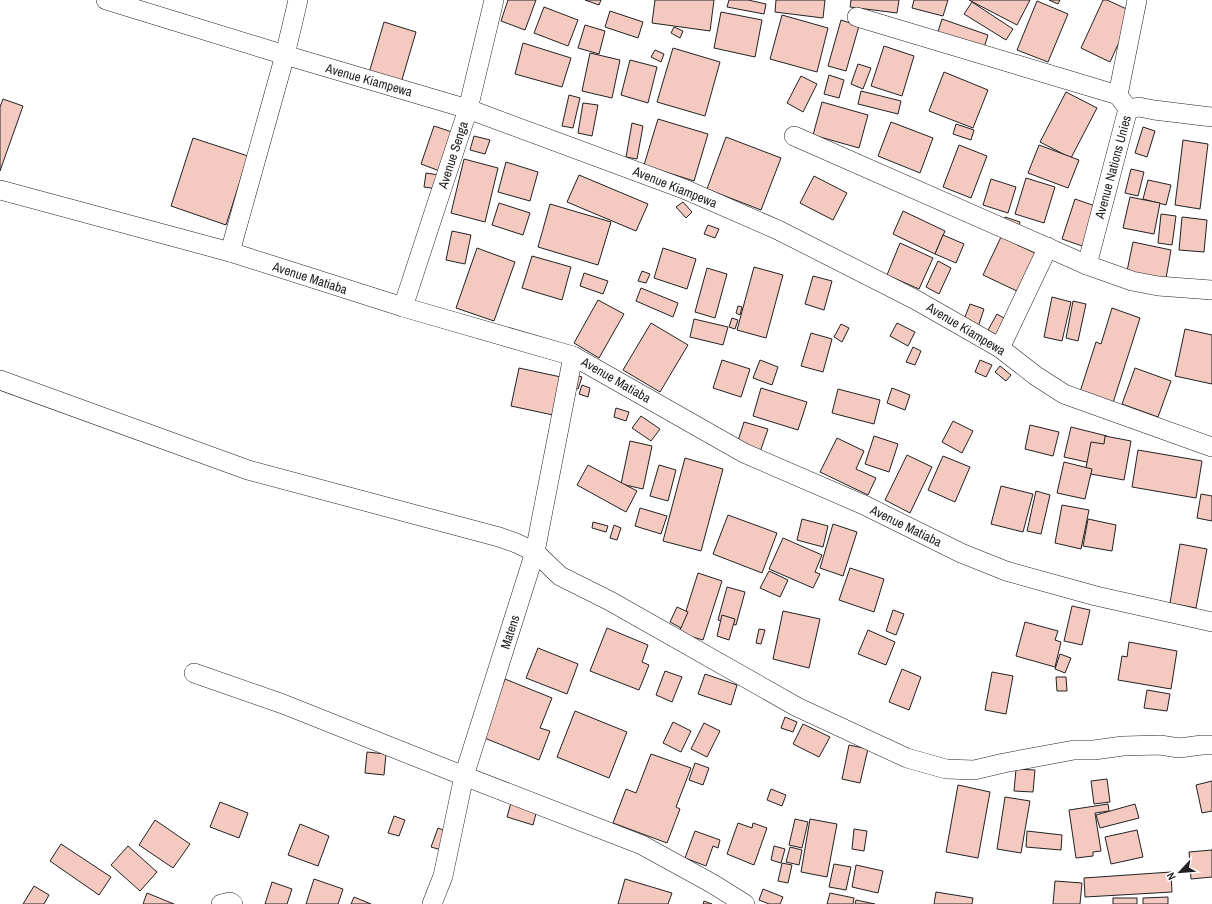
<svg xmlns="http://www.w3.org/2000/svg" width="1212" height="904" font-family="'Archivo Narrow',sans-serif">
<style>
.building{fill:#f3c9c0;stroke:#222}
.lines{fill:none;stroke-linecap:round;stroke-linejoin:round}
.street-casing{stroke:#222;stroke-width:20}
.street{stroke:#fff;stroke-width:19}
.labels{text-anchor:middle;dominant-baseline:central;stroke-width:3;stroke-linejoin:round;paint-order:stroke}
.street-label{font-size:13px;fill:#222;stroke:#fff}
</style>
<rect width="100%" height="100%" fill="#fff"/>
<g class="building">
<path d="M508 0H536L525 30 501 21Z"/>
<path d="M585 0H601L599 5Z"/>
<path d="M655 0H714L710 31 652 23Z"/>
<path d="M729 0H748L766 4 764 14 727 7Z"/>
<path d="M776 0H825L823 18 775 12Z"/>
<path d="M851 0H899L897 13 850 7Z"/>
<path d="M914 0H948L943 16 912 8Z"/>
<path d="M969 0H1030L1017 25Z"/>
<path d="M1049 0H1060L1058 4Z"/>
<path d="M1103 0H1107L1133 12 1110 62 1081 48Z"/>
<path d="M1037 1 1068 14 1048 62 1017 50Z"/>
<path d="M972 2 1013 29 1006 40 964 14Z"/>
<path d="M544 7 578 20 568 46 534 33Z"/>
<path d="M610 11 643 22 638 38 605 27Z"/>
<path d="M721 12 762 20 755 57 714 48Z"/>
<path d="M782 15 828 28 817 72 770 59Z"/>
<path d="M942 19 988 35 982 54 936 38Z"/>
<path d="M841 20 859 26 846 71 828 66Z"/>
<path d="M384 22 416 32 401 83 369 73Z"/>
<path d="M585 25 605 31 599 54 578 48Z"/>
<path d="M674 27 683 31 680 38 671 33Z"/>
<path d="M523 43 571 58 562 87 515 74Z"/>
<path d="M884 46 914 56 902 96 871 86Z"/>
<path d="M673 48 720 62 705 116 657 102Z"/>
<path d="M655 50 664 54 661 62 651 57Z"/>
<path d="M590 53 620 60 612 98 582 91Z"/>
<path d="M630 60 657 67 648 103 621 95Z"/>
<path d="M858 64 871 68 863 89 851 84Z"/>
<path d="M944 72 988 90 973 128 929 111Z"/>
<path d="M829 75 844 80 839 98 824 94Z"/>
<path d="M801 76 817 84 803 112 787 103Z"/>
<path d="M861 91 901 101 898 114 858 104Z"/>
<path d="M1066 92 1097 108 1071 158 1040 142Z"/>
<path d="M569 95 580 98 573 128 562 126Z"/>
<path d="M3 99 23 106 0 171V107Z"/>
<path d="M822 102 868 115 859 148 813 135Z"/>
<path d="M583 103 598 105 592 136 578 133Z"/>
<path d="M658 119 708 134 694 181 644 165Z"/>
<path d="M891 122 933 138 920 173 878 156Z"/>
<path d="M632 123 643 126 637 159 626 157Z"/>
<path d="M956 124 974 130 971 140 953 134Z"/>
<path d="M434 126 458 134 445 173 421 164Z"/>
<path d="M1143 127 1155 131 1147 157 1135 153Z"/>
<path d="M474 136 490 140 485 154 470 150Z"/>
<path d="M726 137 781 158 761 210 707 189Z"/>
<path d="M193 138 248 156 226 225 171 206Z"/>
<path d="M1183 140 1208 144 1200 209 1175 205Z"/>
<path d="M959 145 987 156 971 198 943 187Z"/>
<path d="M1039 145 1079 160 1068 188 1028 173Z"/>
<path d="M464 159 498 168 485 222 451 213Z"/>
<path d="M506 162 538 172 530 201 498 192Z"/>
<path d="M1131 169 1144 172 1138 196 1125 193Z"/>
<path d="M426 173 439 175 437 189 424 187Z"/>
<path d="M579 175 648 204 636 231 567 202Z"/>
<path d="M814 176 847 193 833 220 800 203Z"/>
<path d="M1026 178 1055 187 1044 223 1015 214Z"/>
<path d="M991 179 1016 187 1008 213 983 205Z"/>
<path d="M1148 180 1171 185 1166 205 1143 199Z"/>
<path d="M1130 197 1160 203 1154 234 1123 228Z"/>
<path d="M1075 199 1101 208 1088 248 1062 239Z"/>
<path d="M683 202 692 212 686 218 676 207Z"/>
<path d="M499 203 530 213 523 235 492 225Z"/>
<path d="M550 204 611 222 598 265 538 247Z"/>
<path d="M903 211 945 231 935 254 893 234Z"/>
<path d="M1161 214 1176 216 1172 245 1158 243Z"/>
<path d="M1005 217 1020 222 1018 229 1003 224Z"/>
<path d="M1182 217 1207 220 1204 252 1179 250Z"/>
<path d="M708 225 719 229 715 238 704 234Z"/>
<path d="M452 231 471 235 465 264 446 260Z"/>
<path d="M943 235 964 244 956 263 935 254Z"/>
<path d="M1001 237 1037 254 1019 292 983 275Z"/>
<path d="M1133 242 1171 250 1165 284 1126 276Z"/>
<path d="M900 243 933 258 919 289 887 275Z"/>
<path d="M477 248 515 262 494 321 456 308Z"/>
<path d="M663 248 696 259 687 289 654 278Z"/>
<path d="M532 256 571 267 562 300 522 288Z"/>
<path d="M938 261 951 268 939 294 926 287Z"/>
<path d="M754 267 783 275 766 338 737 330Z"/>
<path d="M707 268 727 274 715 318 695 312Z"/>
<path d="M642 271 650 274 646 283 638 281Z"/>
<path d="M584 273 608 281 603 294 580 286Z"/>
<path d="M813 276 832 281 824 310 805 304Z"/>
<path d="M641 288 678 303 673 317 636 301Z"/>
<path d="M1052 297 1071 302 1062 341 1044 337Z"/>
<path d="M598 300 624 314 599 358 574 343Z"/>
<path d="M1073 301 1086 304 1078 341 1066 338Z"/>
<path d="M970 304 984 309 978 327 963 322Z"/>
<path d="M738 306 742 307 740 315 736 313Z"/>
<path d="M1112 308 1140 318 1112 406 1079 395 1096 342 1101 344Z"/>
<path d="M997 314 1011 322 1001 338 988 330Z"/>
<path d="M732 318 738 320 735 329 729 327Z"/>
<path d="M694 319 728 327 723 345 690 337Z"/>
<path d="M651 323 688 345 660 392 623 370Z"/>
<path d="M897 323 915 332 908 346 890 336Z"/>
<path d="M841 324 849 328 842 342 834 337Z"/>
<path d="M1185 329 1212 335V384L1175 376Z"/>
<path d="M811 333 832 339 823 372 801 366Z"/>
<path d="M913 347 921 351 915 365 906 362Z"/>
<path d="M722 360 750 369 741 397 713 388Z"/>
<path d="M760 360 778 367 772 385 753 378Z"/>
<path d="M980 360 992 365 986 377 975 372Z"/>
<path d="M1000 366 1011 375 1006 381 995 372Z"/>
<path d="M519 368 561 377 553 415 511 406Z"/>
<path d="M1135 368 1171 381 1158 417 1122 404Z"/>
<path d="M574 375 582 377 578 389 570 387Z"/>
<path d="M582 385 590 388 588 397 579 394Z"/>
<path d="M761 388 807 402 798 430 753 416Z"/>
<path d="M892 388 910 395 905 410 887 403Z"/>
<path d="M838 389 880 400 874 424 832 413Z"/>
<path d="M616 408 629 412 626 421 614 417Z"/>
<path d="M641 416 660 429 651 441 632 428Z"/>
<path d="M953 421 973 431 962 453 942 442Z"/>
<path d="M744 422 768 429 759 455 736 447Z"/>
<path d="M1030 425 1059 432 1053 456 1025 449Z"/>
<path d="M1071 427 1107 436 1100 465 1064 457Z"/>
<path d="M874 436 898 444 889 472 865 464Z"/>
<path d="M1105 436 1131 441 1124 480 1085 473 1091 442 1104 444Z"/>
<path d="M837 438 864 451 856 469 876 478 868 495 820 472Z"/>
<path d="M630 441 652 446 643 489 621 484Z"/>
<path d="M1138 450 1202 461 1196 498 1132 487Z"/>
<path d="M907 455 932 467 910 513 885 500Z"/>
<path d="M943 456 970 467 955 502 928 490Z"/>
<path d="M685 458 723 469 701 551 663 541Z"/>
<path d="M1064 462 1092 469 1085 499 1057 493Z"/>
<path d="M588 465 637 491 626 512 577 485Z"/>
<path d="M659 465 676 470 668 501 650 496Z"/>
<path d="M1001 486 1033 494 1023 532 991 524Z"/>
<path d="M1036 491 1050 495 1041 534 1027 531Z"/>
<path d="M1201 494 1212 496V521L1197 518Z"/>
<path d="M1062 505 1089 510 1081 549 1055 543Z"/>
<path d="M640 508 667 516 661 534 635 526Z"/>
<path d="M728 515 777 533 762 573 713 554Z"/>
<path d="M802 519 828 526 823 547 797 540Z"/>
<path d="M1088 519 1116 525 1112 551 1083 546Z"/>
<path d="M593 522 608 526 606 532 592 528Z"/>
<path d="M833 524 857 532 843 576 820 568Z"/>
<path d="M614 525 621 528 617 540 610 538Z"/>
<path d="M783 538 822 555 815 572 820 574 813 588 769 569Z"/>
<path d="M1180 544 1207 549 1196 608 1170 603Z"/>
<path d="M850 568 884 579 874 612 839 600Z"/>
<path d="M769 571 788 580 780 597 760 588Z"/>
<path d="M698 573 722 581 703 640 679 633Z"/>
<path d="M727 587 745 592 736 625 718 620Z"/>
<path d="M1072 606 1090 610 1082 645 1064 641Z"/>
<path d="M677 607 688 612 681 628 670 622Z"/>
<path d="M893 610 904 614 896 635 886 631Z"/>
<path d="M783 611 820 619 809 668 773 659Z"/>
<path d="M722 615 735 619 729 640 717 636Z"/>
<path d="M1025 622 1058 631 1055 640 1061 642 1055 667 1016 656Z"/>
<path d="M607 628 648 645 642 662 649 665 639 690 590 671Z"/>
<path d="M759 629 765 630 761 644 756 643Z"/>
<path d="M868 630 895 642 886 665 858 654Z"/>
<path d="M1129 642 1177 651 1171 689 1118 680 1122 656 1127 657Z"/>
<path d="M538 648 578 664 567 694 526 678Z"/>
<path d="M1060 654 1071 658 1065 673 1055 669Z"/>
<path d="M902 669 921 677 909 710 889 702Z"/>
<path d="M665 671 682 677 672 702 656 695Z"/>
<path d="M992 672 1013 676 1006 714 985 710Z"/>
<path d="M705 674 737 685 731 705 698 694Z"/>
<path d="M1056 677H1066L1067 691H1057Z"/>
<path d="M505 679 552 698 540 728 550 731 539 760 482 737Z"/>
<path d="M1147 690 1170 694 1167 711 1144 708Z"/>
<path d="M575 711 627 732 609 778 557 757Z"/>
<path d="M785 717 797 722 793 732 781 728Z"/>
<path d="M673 722 691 731 681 752 663 743Z"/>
<path d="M704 723 720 731 707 757 691 749Z"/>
<path d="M803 724 830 737 819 757 793 744Z"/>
<path d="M849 745 868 749 860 783 842 779Z"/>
<path d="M367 752 386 754 384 775 365 773Z"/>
<path d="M651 754 691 768 676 807 680 809 667 843 613 823 626 789 636 793Z"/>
<path d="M695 763 709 768 703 785 689 780Z"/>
<path d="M1016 769 1035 770 1033 792 1014 791Z"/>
<path d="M1107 779 1110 802 1094 804 1091 781Z"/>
<path d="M1212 781V811L1202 813 1196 785Z"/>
<path d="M958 785 990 792 978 858 946 852Z"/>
<path d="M771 789 786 795 782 806 767 800Z"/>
<path d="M1005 797 1030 801 1021 853 997 849Z"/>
<path d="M512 799 538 806 533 825 507 817Z"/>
<path d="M220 802 248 813 239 838 210 827Z"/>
<path d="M1108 804 1109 811 1095 813 1101 851 1093 852V856L1076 858 1069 810Z"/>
<path d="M1135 804 1139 818 1100 828 1096 815Z"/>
<path d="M394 816 405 820 399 836 388 833Z"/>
<path d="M795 819 808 822 802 848 789 845Z"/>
<path d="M810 819 837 824 827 877 801 872Z"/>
<path d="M155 820 190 844 173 868 139 845Z"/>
<path d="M738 823 752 828 753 823 767 828 754 865 727 854Z"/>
<path d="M300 824 329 836 318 866 288 855Z"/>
<path d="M438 828 451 833 445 851 431 847Z"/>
<path d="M854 829 867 831 864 851 852 849Z"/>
<path d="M1137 830 1143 857 1111 864 1105 837Z"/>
<path d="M695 831 720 840 718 848 713 846 706 866 685 858Z"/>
<path d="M1027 831 1062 835 1061 850 1026 847Z"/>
<path d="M61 844 111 877 99 895 50 861Z"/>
<path d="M128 846 157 872 140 891 111 865Z"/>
<path d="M774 846 785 849 781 863 771 860Z"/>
<path d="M790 847 802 850 799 865 786 862Z"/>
<path d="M1212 850V877L1191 879 1189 852Z"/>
<path d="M782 863 792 865 788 883 778 881Z"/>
<path d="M834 864 851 867 846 890 829 887Z"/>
<path d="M856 865 883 871 878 893 852 887Z"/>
<path d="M1171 872 1172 892 1085 897 1084 878Z"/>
<path d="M314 879 343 889 338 904H306Z"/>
<path d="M625 879 672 893 668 904H618Z"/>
<path d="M1055 881 1082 883 1080 904H1053Z"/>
<path d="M272 882 292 889 287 904H265Z"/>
<path d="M34 886 49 895 44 904H23Z"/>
<path d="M763 889 783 897 780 904H769L759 900Z"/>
<path d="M936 892 973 898 972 904H934Z"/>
<path d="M147 893 174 904H143Z"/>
<path d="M830 893 854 898 853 904H827Z"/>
<path d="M354 897 371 904H351Z"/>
<path d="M1168 897V904H1143V898Z"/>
<rect x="1113" y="898" width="24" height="6"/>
<path d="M856 900 875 904H855Z"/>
<path d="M704 901 712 904H703Z"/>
</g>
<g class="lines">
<defs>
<g id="street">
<path d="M106 0 285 55 468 109 684 189 778 230 916 300 1000 348 1036 376 1064 394 1212 447"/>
<path d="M857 17 1118 95"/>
<path d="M1128 109 1139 107 1154 110 1212 117"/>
<path d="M794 136 1087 265 1132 281 1158 286 1212 290"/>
<path d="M0 190 230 252 403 307 573 356 744 453 864 505 961 553 1006 571 1096 596 1212 622"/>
<path d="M230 252 285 55 298 0"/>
<path d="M1087 265 1128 109 1118 95 1137 0"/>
<path d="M403 307 468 109 494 0"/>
<path d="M1000 348 1048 247"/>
<path d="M0 380 248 470 499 537 516 543 535 552 560 576 610 601 797 707 907 758 946 769 974 770 1004 763 1074 750H1094L1123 746 1160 745 1179 748 1202 745H1212"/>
<path d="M194 673 283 704 464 776 642 845 713 884 745 904"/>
<path d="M221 904 230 902 233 904"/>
<path d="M432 904 443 876 464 776 535 552 573 356"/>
</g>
</defs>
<use href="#street" class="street-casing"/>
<use href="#street" class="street"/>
</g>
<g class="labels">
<g class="street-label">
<text transform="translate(369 80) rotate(16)">Avenue Kiampewa</text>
<text transform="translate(453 155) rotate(-72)">Avenue Senga</text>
<text transform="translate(1113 167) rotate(-75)">Avenue Nations Unies</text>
<text transform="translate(675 187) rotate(22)">Avenue Kiampewa</text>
<text transform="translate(310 278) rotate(18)">Avenue Matiaba</text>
<text transform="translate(966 329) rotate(31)">Avenue Kiampewa</text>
<text transform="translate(616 380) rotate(30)">Avenue Matiaba</text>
<text transform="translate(906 526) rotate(26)">Avenue Matiaba</text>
<text transform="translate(510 632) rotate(-72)">Matens</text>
</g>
</g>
<g transform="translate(1180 872) rotate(244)" stroke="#ffffff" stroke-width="3" paint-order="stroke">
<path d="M0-3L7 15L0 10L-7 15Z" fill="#222222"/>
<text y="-6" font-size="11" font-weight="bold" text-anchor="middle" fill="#222222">N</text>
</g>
</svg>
